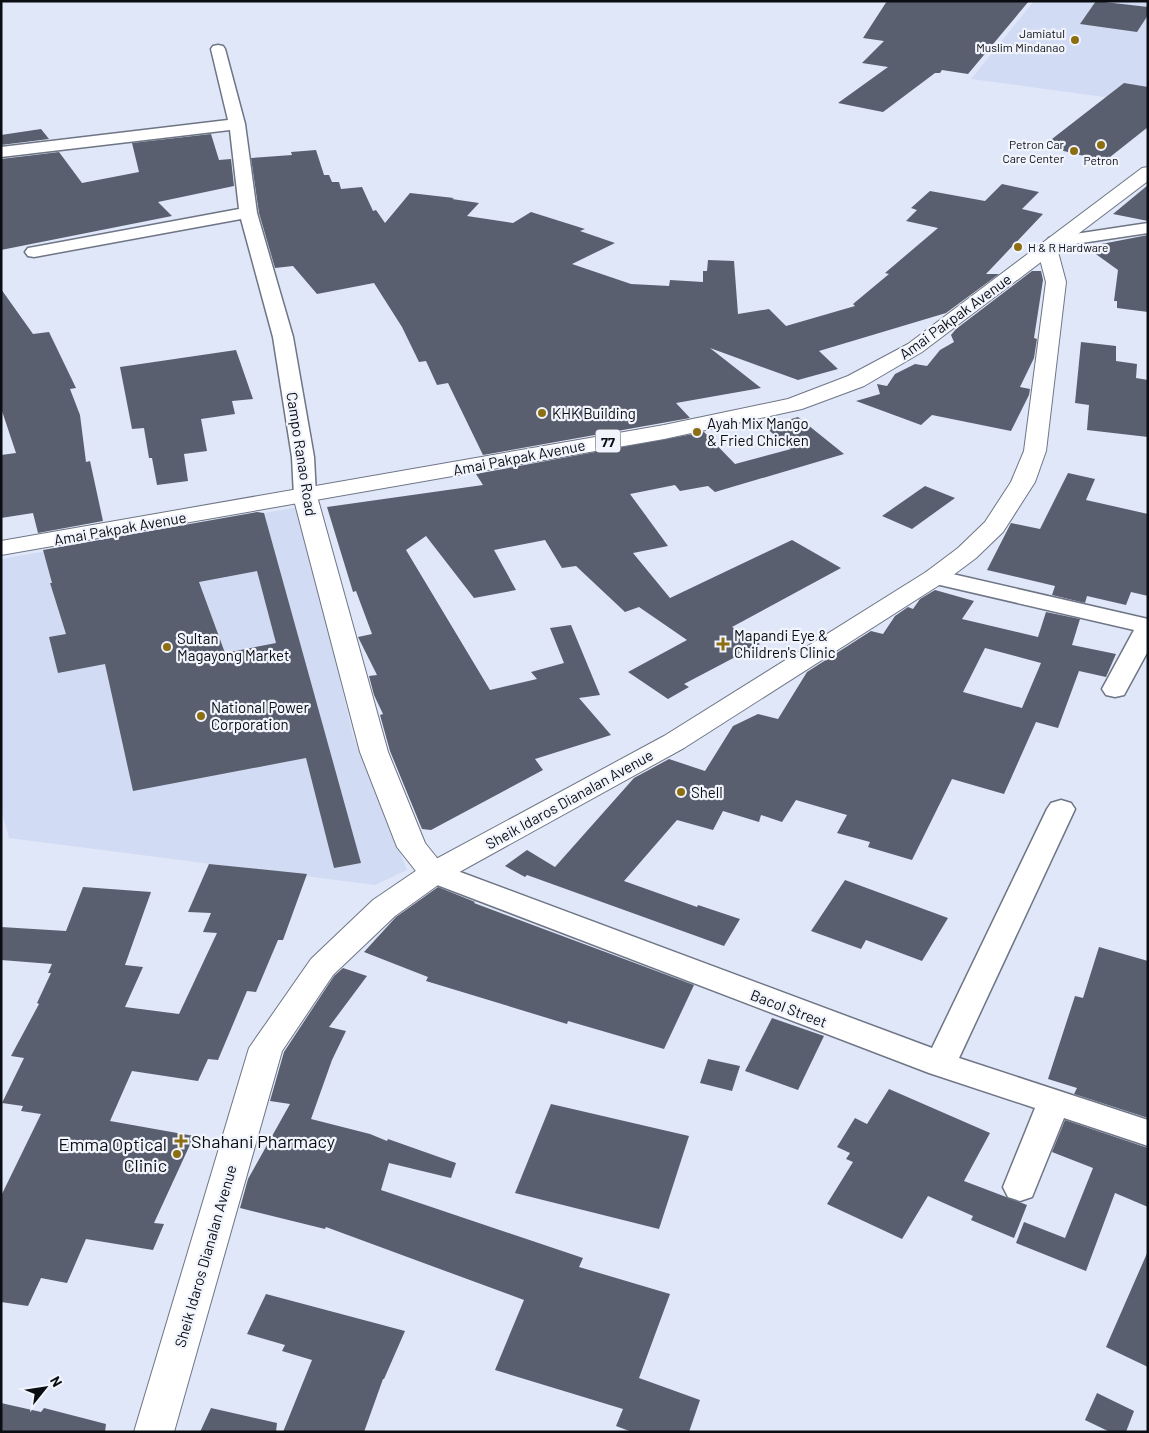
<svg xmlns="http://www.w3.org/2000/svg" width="1149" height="1433" font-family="Barlow,sans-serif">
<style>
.built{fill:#d2dbf4}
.building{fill:#595f6e;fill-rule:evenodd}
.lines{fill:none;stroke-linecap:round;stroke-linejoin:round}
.minor-casing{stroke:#6e7585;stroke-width:3}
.secondary-casing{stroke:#6e7585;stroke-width:2}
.primary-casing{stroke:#6e7585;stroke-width:2}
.trunk-casing{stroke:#6e7585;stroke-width:2}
.minor{fill:#fff;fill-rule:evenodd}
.secondary{fill:#fff;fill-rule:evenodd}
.primary{fill:#fff;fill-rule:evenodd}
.trunk{fill:#fff;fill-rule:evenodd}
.poi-dot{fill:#8d6f12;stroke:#f1f4fc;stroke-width:2}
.labels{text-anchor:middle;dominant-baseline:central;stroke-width:4.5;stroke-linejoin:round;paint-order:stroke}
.far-poi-label{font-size:12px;fill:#0a0d12;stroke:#f1f4fc;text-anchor:end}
.shield{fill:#f1f4fc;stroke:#4f5258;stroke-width:1}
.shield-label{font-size:14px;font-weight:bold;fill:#0a0d12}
.street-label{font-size:15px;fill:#0a0d12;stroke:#f1f4fc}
.poi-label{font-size:15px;fill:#0a0d12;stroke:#f1f4fc;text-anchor:start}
.near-poi-label{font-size:18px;fill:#0a0d12;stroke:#f1f4fc;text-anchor:start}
</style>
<rect width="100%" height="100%" fill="#e0e7f9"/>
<g class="built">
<path d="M1034 1H1148V103L971 79Z"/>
<path d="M299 507 353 736 407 870 375 885 9 838 1 808V559Z"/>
</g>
<g class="building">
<path d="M887 1H1029L968 74 942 70 940 73H935L883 112 838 103 888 67 862 63 884 41 863 38Z"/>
<path d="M1096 1 1148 7V15L1137 32 1080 24Z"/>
<path d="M1124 83 1148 87V127L1105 161 1043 146Z"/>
<path d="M41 129 49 139 1 145V135Z"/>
<path d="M211 134 219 160 231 159 234 186 158 202 172 216 1 250V159L59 152 82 183 139 172 132 143Z"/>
<path d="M316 150 324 175H329L332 182H339L341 189 362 187 373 211 376 210 385 223 410 193 454 198 452 199 479 203 467 216 513 223 531 212 585 229 580 231 615 243 572 264 631 284 669 286 670 280 703 282V271H707L708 260 734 261 738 314 769 309 786 326 855 306 853 304 889 274 885 273 938 228 906 221 917 210 911 208 930 191 985 201 1002 184 1039 192 1022 209 1043 214 986 274H999L946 313 819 351 838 369 798 380 710 348 761 388 676 403 690 418 483 455 448 383 437 385 426 361 419 362 402 327 374 283 317 294 293 266 275 268 259 213 251 158 292 155 291 152Z"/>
<path d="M1148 185V221L1113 214Z"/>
<path d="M1148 235V312L1117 308V301H1114L1118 270 1086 247Z"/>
<path d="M1032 271H1041L1043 280 1034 338 1037 339 1034 358 1020 387 1030 389 1029 395 1011 431 932 415 921 425 856 401 880 394 877 384 887 386 895 374 915 364 927 366 940 350 954 342 951 335 956 329Z"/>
<path d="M1 289 33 334 49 332 76 388 70 389 80 415 86 462 90 461 103 521 38 533 33 513 1 518V455L16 453 1 408Z"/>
<path d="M1081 342 1116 346V361L1137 364 1136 378 1148 380V437L1087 430 1089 405 1075 403Z"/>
<path d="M236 350 253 399 232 401 235 414 201 419 207 451 184 454 188 481 157 485 152 458H149L144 428 132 429 120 367Z"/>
<path d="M798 417 844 454 715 492 708 486 680 491 675 485 630 494 668 546 633 553 670 598 792 540 841 568 732 627 760 644 684 684 689 687 668 699 628 672 687 640 639 607 625 612 576 566 562 568 545 540 494 550 516 590 474 598 426 536 406 550 490 690 537 679 531 672 564 663 550 628 571 625 600 695 579 698 611 735 535 759 543 770 431 830 422 829 390 751 380 715 383 714 374 695 369 676 377 675 358 637 372 634 356 591 353 592 327 507 483 485 476 474 704 432 735 464 791 449 765 427Z"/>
<path d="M1068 473 1095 479 1086 500 1148 514V596L1131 592 1126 605 1087 596 1085 603 1052 595 1055 586 987 570 1011 523 1040 529Z"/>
<path d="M925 486 955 498 912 529 882 516Z"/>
<path d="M257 512 264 513 361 863 334 868 306 758 133 791 105 664 58 673 49 637 66 634 50 583H52L43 550ZM257 571 276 643 225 653 199 582Z"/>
<path d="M935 590 974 601 962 619 1038 637 1046 612 1080 619 1072 645 1116 654 1106 677 1079 671 1058 728 1036 722 1004 794 952 779 912 860 868 847 870 842 837 833 847 815 796 800 782 822 761 815 759 822 723 811 713 830 677 820 624 881 697 907 698 905 740 919 724 946 527 875 525 877 505 866 527 850 555 867 634 778 669 759 705 771 733 726 758 714 778 719 807 672 871 631 883 634 895 616 908 607 913 609 920 599ZM985 648 1041 663 1022 708 963 692Z"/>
<path d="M209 864 307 874 283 940H278L256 992 247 991 218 1060 208 1059 198 1081 132 1071 110 1121 194 1136 154 1223 164 1224 153 1250 86 1239 67 1283 41 1278 28 1306 1 1302V1196L41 1114 21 1111 23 1106 2 1103 24 1058 11 1056 39 1004 37 1003 51 973H48L52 964 1 960V927L66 931 83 887 151 892 125 965 143 967 125 1007 179 1014 217 933 203 932 211 913 188 912Z"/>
<path d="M845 880 948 918 922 961 866 940 861 949 811 931Z"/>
<path d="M438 887 475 902 474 903 694 985 664 1049 568 1021 567 1024 426 981 428 977 364 952 396 917Z"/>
<path d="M1099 947 1148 961V1118L1074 1094 1077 1088 1048 1079 1075 996 1083 998Z"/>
<path d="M343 968 367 976 329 1027 346 1031 332 1060 311 1119 370 1134 387 1141 388 1139 456 1163 451 1178 389 1163 381 1190 583 1258 579 1267 670 1294 639 1378 700 1400 689 1432H632L616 1426 623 1409 495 1370 524 1300 326 1227 325 1229 240 1208 248 1179 290 1104 270 1101 284 1052 334 976Z"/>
<path d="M772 1018 824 1036 798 1090 745 1071Z"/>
<path d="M708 1059 740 1066 732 1091 700 1083Z"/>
<path d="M889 1089 990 1133 964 1181 1027 1205 1014 1238 971 1220 973 1216 928 1196 902 1239 827 1204 853 1162 846 1159 850 1153 837 1147 855 1118 867 1124Z"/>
<path d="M551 1104 689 1136 659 1229 515 1193Z"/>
<path d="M1065 1120 1148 1148V1207L1115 1193 1086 1271 1016 1243 1024 1222 1065 1238 1093 1168 1052 1152Z"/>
<path d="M1148 1251V1367L1106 1347Z"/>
<path d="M266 1294 405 1331 384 1379H383L364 1432H283L312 1360 282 1351 285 1345 247 1334Z"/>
<path d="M1097 1393 1134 1411 1126 1432H1110L1085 1420Z"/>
<path d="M1 1403 41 1412 44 1408 106 1424 105 1432H1Z"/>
<path d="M211 1408 277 1423 276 1432H200Z"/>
</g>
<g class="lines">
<defs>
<g id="minor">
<path d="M218 45 223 46 225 49 245 124 257 213 293 337 314 457 316 496 313 501 305 503 297 501 294 496 292 457 273 337 241 219 34 257 28 256 25 252 28 248 34 247 239 209 230 130 1 157V147L228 120 211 49 213 46Z"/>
<path d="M1148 223V233L1055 247 1049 246 1046 242 1049 238 1055 237Z"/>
<path d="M935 570 1148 619V651L1124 695 1115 697 1106 695 1102 689 1134 630 927 582 923 577 927 572Z"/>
<path d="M1061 800 1071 803 1075 809 959 1058 1148 1120V1146L1064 1118 1032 1197 1020 1201 1008 1197 1003 1187 1035 1108 929 1073 424 880 420 873 424 866 434 863 444 866 932 1048 1047 809 1051 803Z"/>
</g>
<path id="secondary" d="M305 489 313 491 317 496 388 752 425 843 449 873 445 880 434 883 423 880 397 847 360 752 293 496 297 491Z"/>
<path id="primary" d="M1047 242 1054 244 1057 248 1066 282 1046 451 1035 482 1003 532 976 558 944 582 684 748 445 880 395 916 333 975 282 1051 174 1432H134L249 1048 311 959 373 900 423 866 664 736 926 572 958 548 985 522 1011 482 1024 451 1046 282 1037 248 1040 244Z"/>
<path id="trunk" d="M1148 167V181L922 352 864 386 802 409 664 439 1 555V541L664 425 788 399 848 376 908 344 1142 168Z"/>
</defs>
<use href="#minor" class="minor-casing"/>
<use href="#secondary" class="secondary-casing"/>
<use href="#primary" class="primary-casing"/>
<use href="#trunk" class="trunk-casing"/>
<use href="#minor" class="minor"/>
<use href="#secondary" class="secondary"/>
<use href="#primary" class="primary"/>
<use href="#trunk" class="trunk"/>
</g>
<g class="poi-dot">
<circle cx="1075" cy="40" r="5"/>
<circle cx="1101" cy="145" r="5"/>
<circle cx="1074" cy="151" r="5"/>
<circle cx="1018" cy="247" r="5"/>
<circle cx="542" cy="413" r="5"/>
<circle cx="697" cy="432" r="5"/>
<path d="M720.5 636.5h5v5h5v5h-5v5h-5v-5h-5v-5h5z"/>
<circle cx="167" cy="647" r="5"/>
<circle cx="201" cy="716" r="5"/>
<circle cx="681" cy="792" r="5"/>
<path d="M178.5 1133.5h5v5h5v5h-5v5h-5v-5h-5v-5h5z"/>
<circle cx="177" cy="1154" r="5"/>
</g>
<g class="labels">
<g class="far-poi-label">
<text x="1065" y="33">Jamiatul<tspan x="1065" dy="14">Muslim Mindanao</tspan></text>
<text x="1064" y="144">Petron Car<tspan x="1064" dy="14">Care Center</tspan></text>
<text x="1101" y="160" text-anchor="middle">Petron</text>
<text x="1028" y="247" text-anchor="start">H &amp; R Hardware</text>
</g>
<rect class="shield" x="595.5" y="429.5" width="25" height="23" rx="4"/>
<g class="shield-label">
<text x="608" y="441">77</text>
</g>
<g class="street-label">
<text transform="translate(955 316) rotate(-36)">Amai Pakpak Avenue</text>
<text transform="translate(302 454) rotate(81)">Campo Ranao Road</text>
<text transform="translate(519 457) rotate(-11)">Amai Pakpak Avenue</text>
<text transform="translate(120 528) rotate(-10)">Amai Pakpak Avenue</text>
<text transform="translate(569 799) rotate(-29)">Sheik Idaros Dianalan Avenue</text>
<text transform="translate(789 1008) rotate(21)">Bacol Street</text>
<text transform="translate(205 1256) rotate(-74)">Sheik Idaros Dianalan Avenue</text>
</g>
<g class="poi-label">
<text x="552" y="413">KHK Building</text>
<text x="707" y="423">Ayah Mix Mango<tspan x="707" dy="17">&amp; Fried Chicken</tspan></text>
<text x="734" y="635">Mapandi Eye &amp;<tspan x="734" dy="17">Children's Clinic</tspan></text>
<text x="177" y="638">Sultan<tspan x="177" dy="17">Magayong Market</tspan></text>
<text x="211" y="707">National Power<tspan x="211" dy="17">Corporation</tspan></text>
<text x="691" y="792">Shell</text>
</g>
<g class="near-poi-label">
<text x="191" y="1141">Shahani Pharmacy</text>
<text x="167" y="1144" text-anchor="end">Emma Optical<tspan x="167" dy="21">Clinic</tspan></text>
</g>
</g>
<rect width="1149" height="1433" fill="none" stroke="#0a0d12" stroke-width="5"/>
<g transform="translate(45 1388) rotate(60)" stroke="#f1f4fc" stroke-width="4" paint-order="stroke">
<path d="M0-4L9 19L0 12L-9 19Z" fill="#0a0d12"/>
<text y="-8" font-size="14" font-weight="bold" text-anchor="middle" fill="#0a0d12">N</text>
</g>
</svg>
